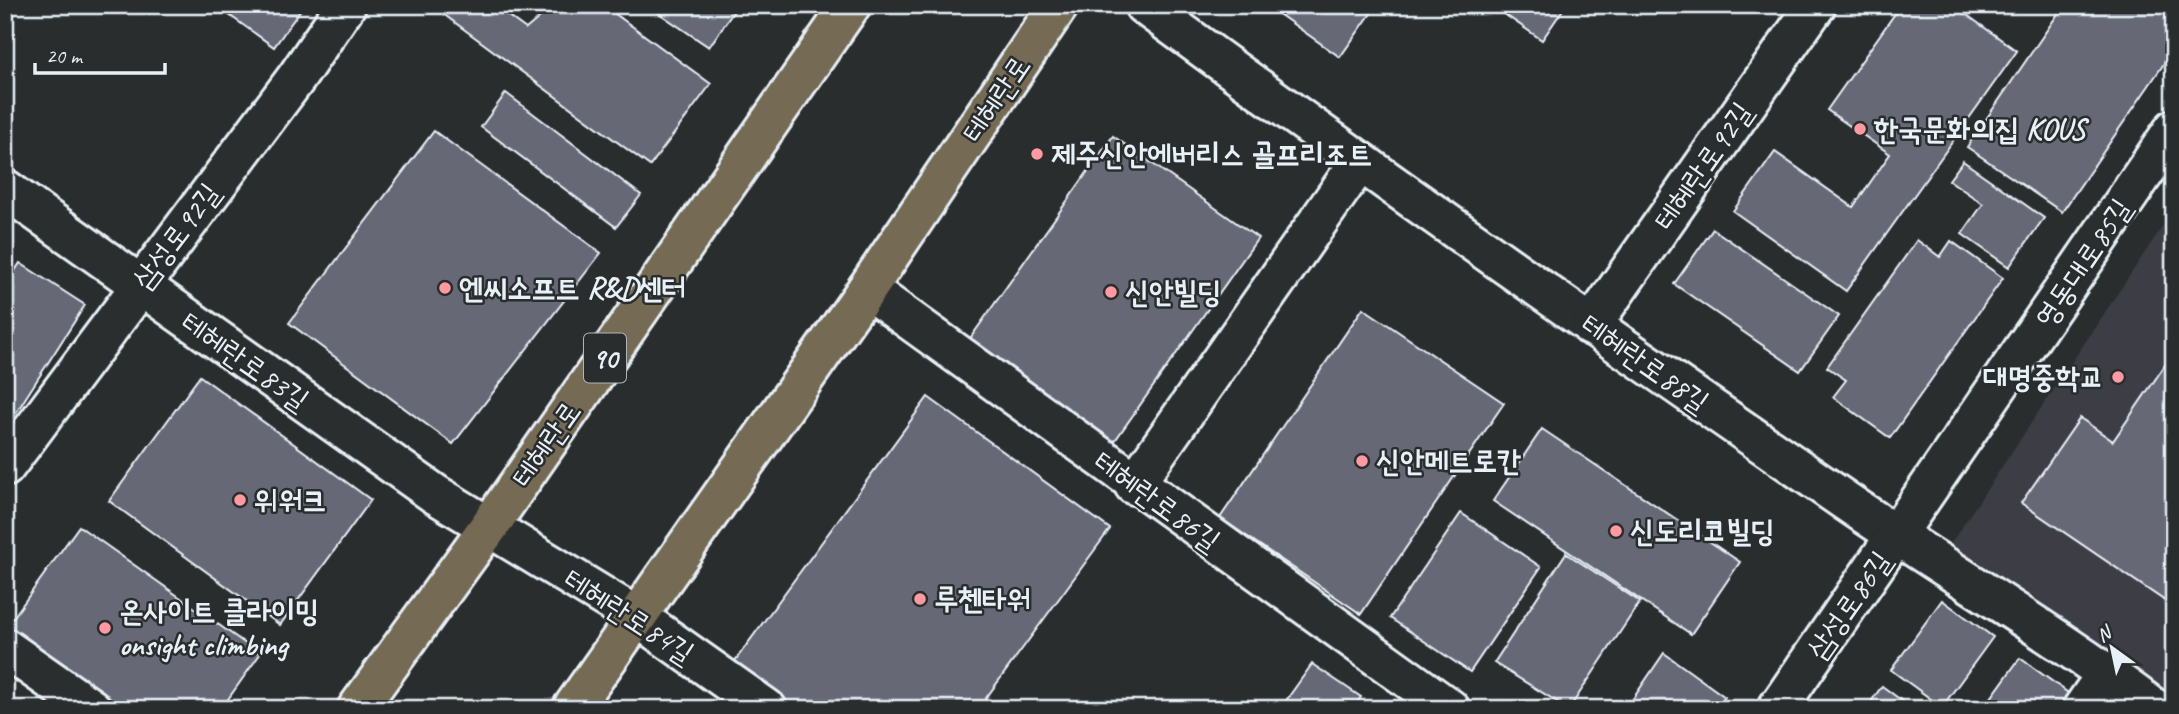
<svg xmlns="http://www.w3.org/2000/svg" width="2179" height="714" font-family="Caveat,'Poor Story',sans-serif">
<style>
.built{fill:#3c3e44}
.building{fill:#666776;stroke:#e8f1f8;stroke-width:2}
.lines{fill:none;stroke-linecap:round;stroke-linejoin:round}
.minor-casing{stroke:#e8f1f8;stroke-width:44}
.major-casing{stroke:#e8f1f8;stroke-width:44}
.minor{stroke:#2a2d2e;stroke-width:38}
.major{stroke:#756b52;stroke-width:38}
.poi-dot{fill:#ff9aa2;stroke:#2a2d2e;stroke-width:2.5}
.labels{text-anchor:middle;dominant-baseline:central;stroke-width:5;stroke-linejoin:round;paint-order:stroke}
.shield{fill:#2a2d2e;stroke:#afb6bb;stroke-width:2}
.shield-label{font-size:28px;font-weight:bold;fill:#e8f1f8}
.street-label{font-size:30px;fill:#e8f1f8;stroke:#2a2d2e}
.poi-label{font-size:30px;font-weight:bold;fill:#e8f1f8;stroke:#2a2d2e;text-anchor:start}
</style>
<rect width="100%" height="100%" fill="#2a2d2e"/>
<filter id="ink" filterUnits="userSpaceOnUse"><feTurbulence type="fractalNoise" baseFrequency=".0143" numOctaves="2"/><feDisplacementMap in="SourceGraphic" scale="14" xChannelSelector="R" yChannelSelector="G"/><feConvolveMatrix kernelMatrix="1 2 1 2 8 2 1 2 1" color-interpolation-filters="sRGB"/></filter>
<g filter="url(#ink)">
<path class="built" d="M2174 209V698L1949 546Z"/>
<g class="building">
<path d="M215 5H304L274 47Z"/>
<path d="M431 5H493L526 29 554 5H603L711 84 650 166Z"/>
<path d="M647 5H738L709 47Z"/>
<path d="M1266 5H1377L1340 57Z"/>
<path d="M1491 5H1566L1542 40Z"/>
<path d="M1901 5H1953L2017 51 1846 291 1733 211 1775 152 1853 207 1890 154 1827 110Z"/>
<path d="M2064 5H2174V49L2062 212 1967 147Z"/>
<path d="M506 93 641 195 616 227 481 127Z"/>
<path d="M434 131 601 253 453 444 289 323Z"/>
<path d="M1113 136 1258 238 1109 449 964 347Z"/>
<path d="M1963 161 2044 218 2009 267 1962 234 1983 204 1949 180Z"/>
<path d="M1713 229 1839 316 1800 371 1674 284Z"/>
<path d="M1917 240 1940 257 1951 241 2003 278 1890 438 1833 397 1846 380 1827 367Z"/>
<path d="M20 263 85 305 14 416 5 411V286Z"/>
<path d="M1363 308 1504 403 1361 614 1220 518Z"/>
<path d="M2174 352V491L2170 496 2174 499V607L2021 503 2080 418 2113 441Z"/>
<path d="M200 376 371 500 280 625 109 501Z"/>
<path d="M928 397 1110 529 978 709H784L729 669Z"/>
<path d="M1542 429 1740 562 1691 634 1493 501Z"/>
<path d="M1461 513 1541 567 1470 672 1390 618Z"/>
<path d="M79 526 260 654 221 709H105L5 629Z"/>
<path d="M1566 553 1640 602 1569 709 1494 663Z"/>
<path d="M1942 600 1993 637 1942 707 1891 670Z"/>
<path d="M1664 653 1725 697 1717 709H1626Z"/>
<path d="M2020 658 2071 695 2061 709H1983Z"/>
<path d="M1312 664 1361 697 1353 709H1280Z"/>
<path d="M1882 686 1913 709H1866Z"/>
</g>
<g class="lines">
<defs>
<g id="minor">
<path d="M1144 5C1375 175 1610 339 1847 502 1949 572 2056 634 2155 709"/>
<path d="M5 189 435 494 637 617 767 709"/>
<path d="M867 289 1450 709"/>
<path d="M1591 326 1816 5"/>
<path d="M5 467 297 77 346 5"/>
<path d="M1134 485 1359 163"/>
<path d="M5 648 92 709"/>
<path d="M1777 709 2174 129"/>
<path d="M2082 709 2107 673"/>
</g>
<g id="major">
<path d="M357 709 488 528 851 5"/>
<path d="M572 709 867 289 1059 5"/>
</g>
</defs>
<use href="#minor" class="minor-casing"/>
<use href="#major" class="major-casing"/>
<use href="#minor" class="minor"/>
<use href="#major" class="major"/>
</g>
</g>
<g class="poi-dot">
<circle cx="1860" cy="129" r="7"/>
<circle cx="1037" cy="154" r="7"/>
<circle cx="445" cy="288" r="7"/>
<circle cx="1111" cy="292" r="7"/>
<circle cx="2118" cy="377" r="7"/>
<circle cx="1362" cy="461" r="7"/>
<circle cx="240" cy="500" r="7"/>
<circle cx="1616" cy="531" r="7"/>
<circle cx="920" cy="599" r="7"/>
<circle cx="105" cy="628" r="7"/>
</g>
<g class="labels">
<rect class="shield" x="584" y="333.5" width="42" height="49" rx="5"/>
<g class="shield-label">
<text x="605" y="358">90</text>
</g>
<g class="street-label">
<text transform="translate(996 99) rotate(-56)">테헤란로</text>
<text transform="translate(1703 166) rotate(-55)">테헤란로92길</text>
<text transform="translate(176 236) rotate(-53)">삼성로92길</text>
<text transform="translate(2083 263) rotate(-56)">영동대로85길</text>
<text transform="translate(245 361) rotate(35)">테헤란로83길</text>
<text transform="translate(1645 363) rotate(35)">테헤란로88길</text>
<text transform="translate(546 444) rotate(-55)">테헤란로</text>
<text transform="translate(1157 501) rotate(36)">테헤란로86길</text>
<text transform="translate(1849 605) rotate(-55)">삼성로86길</text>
<text transform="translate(629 616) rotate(33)">테헤란로84길</text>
</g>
<g class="poi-label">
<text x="1874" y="129">한국문화의집 KOUS</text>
<text x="1051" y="154">제주신안에버리스 골프리조트</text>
<text x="459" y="288">엔씨소프트 R&amp;D센터</text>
<text x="1125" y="292">신안빌딩</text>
<text x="2104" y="377" text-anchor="end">대명중학교</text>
<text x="1376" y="461">신안메트로칸</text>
<text x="254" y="500">위워크</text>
<text x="1630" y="531">신도리코빌딩</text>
<text x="934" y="599">루첸타워</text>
<text x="119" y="611">온사이트 클라이밍<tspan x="119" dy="34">onsight climbing</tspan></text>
</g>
</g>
<rect width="2179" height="714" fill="none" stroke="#2a2d2e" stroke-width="28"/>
<rect x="14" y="14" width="2151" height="686" fill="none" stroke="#e8f1f8" stroke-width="2.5" filter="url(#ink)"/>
<g transform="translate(2112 648) rotate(327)" stroke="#2a2d2e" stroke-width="5" paint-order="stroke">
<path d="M0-5L12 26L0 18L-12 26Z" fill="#e8f1f8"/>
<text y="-10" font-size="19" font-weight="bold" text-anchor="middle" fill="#e8f1f8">N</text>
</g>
<path d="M35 63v10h130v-10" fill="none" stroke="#e8f1f8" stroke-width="3.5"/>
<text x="46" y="63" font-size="21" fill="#e8f1f8" stroke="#2a2d2e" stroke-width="5" paint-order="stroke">20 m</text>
</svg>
